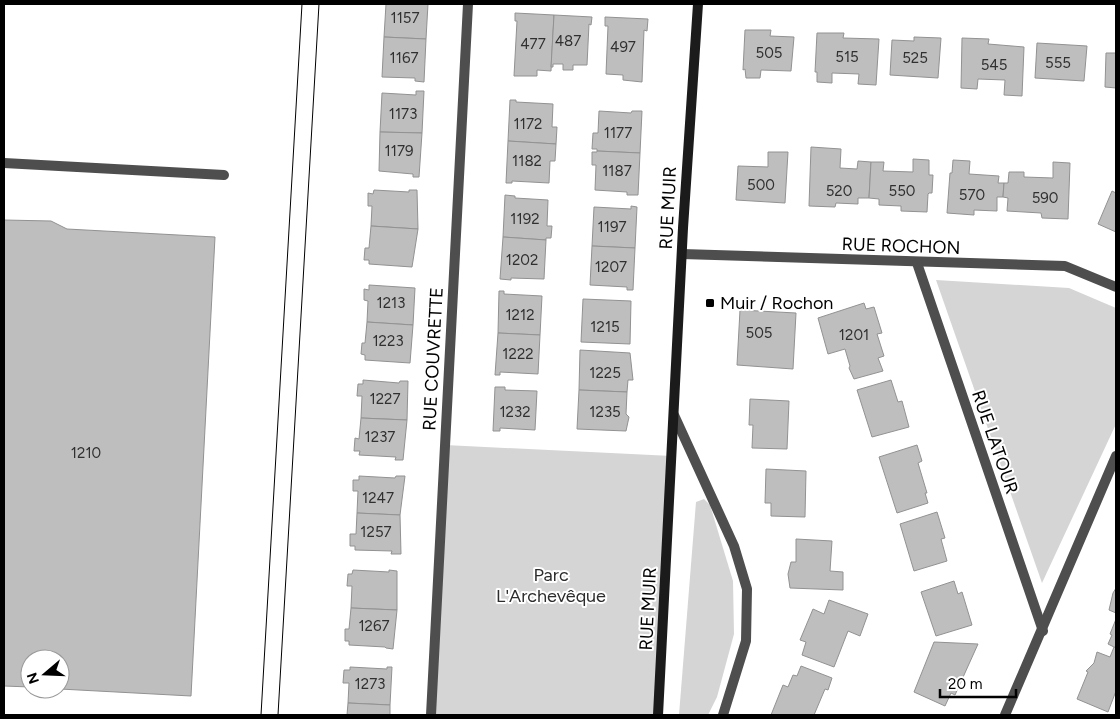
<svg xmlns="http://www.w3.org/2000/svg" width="1120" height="719" font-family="Figtree,sans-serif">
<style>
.green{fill:#d5d5d5}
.building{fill:#bebebe;stroke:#929292}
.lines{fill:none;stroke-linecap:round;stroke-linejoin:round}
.lane{stroke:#4e4e4e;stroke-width:10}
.street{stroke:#4e4e4e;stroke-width:10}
.secondary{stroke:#1b1b1b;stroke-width:10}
.tram{stroke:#000;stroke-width:1}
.poi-dot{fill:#000;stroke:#fff;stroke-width:2}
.labels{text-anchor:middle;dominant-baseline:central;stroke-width:4;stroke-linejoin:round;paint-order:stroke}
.number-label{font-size:15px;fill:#303030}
.street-label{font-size:18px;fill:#000;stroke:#fff}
.poi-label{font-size:18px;fill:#000;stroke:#fff;text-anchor:start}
.park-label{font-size:18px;fill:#2c2c2c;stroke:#fff}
</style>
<rect width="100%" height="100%" fill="#fff"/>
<g class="green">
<path d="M936 280 1069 288 1116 308V424L1042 583Z"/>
<path d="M445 445 672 456 658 715H431Z"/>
<path d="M704 499 710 505 733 581 734 634 717 697 708 715H679L696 502Z"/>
</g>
<g class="building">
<path d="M386 4H428L426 39 384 37Z"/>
<path d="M515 13 554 15 551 71 537 70V76H514L517 21H515Z"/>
<path d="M554 15 592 17 591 25 589 24 587 65H573V70H563V64H553V67H551Z"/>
<path d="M605 17 648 19 647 31 644 30 642 82 623 80V75L606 74 608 26H605Z"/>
<path d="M745 30H771L770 36 794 37 791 71 761 70 760 78H746L745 69 743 70Z"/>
<path d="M817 33H844L843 38 879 39 876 85 858 84 859 74 832 73V83L817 82V72H815Z"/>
<path d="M384 37 426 39 424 82 415 81V78L382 77Z"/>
<path d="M914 37 941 38 938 78 890 75 892 40 914 41Z"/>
<path d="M962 38 989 39 988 44 1024 47 1022 96 1004 95 1005 80 978 79 977 89 961 88Z"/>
<path d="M1037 43 1087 46 1084 81 1035 78Z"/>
<path d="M1106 53H1116V88L1105 87Z"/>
<path d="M416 91H424L422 133 380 132 382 93 416 95Z"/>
<path d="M510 100H516V102L553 104 552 127H557L556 144 508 141Z"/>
<path d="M599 111 631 113 632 111H642L640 153 597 151V149H592L593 133H598Z"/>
<path d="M380 132 422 133 419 177H413V174L379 171Z"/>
<path d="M508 141 556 144 555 161H550L549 183 512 181V183H506Z"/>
<path d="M811 147 841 149 840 168 857 169 858 161 871 162 869 198H858V204L836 203 835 207 809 206Z"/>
<path d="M597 151 640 153 638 195H627V192L595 190 596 165H592V152H597Z"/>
<path d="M768 152H788L785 203 736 200 738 166 768 167Z"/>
<path d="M913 159 929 160V175H933L932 193H929L928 194 927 212 901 211V206L879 205V199L869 198 871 162H884L883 171 913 172Z"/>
<path d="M953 160 970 161 969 174 999 176 998 183H1004L1003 197H997V211L974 210V215L947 213 950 173H952Z"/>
<path d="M1053 162 1070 163 1068 219 1042 218 1041 213 1007 211 1008 198 1003 197 1004 183H1008L1009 172H1024V177L1053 178Z"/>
<path d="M374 190 409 192V190H417L418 229 371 226 372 206H368V193L373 194Z"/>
<path d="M1112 191 1116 193V232L1098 224Z"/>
<path d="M505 195 515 196V198L548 200 547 226H552L551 238H546V240L503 237Z"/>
<path d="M631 206 637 207 635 248 592 246 594 207 631 209Z"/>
<path d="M4 220 51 221 67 229 215 237 191 696 60 689V659H30V687L4 686Z"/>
<path d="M371 226 418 229 412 267 369 264V260H364L365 248H369Z"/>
<path d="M503 237 546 240 544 279 511 278V280L500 279Z"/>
<path d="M592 246 635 248 633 290H627V287L590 285Z"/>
<path d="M369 285 415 288 413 325 367 322 368 301 364 300V289L369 290Z"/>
<path d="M499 291H504V294L542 296 540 335 498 333Z"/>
<path d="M583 299 631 301 630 344 581 342Z"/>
<path d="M864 303 866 309 874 307 882 333 877 334 884 356 878 358 883 371 854 379 849 368 850 366 845 349 828 354 818 318Z"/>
<path d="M740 310 796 313 793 369 737 365Z"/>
<path d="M367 322 413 325 410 363 365 360V355L361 354 362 343H365Z"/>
<path d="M498 333 540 335 538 374 500 372V375H495Z"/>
<path d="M580 350 630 353 633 380H628L627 392 579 390Z"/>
<path d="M363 380 399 383 400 381H408L407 420 361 418 362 396H357L358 384H363Z"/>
<path d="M891 380 898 402 902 401 909 427 872 437 857 390Z"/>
<path d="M495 387H505V390L537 391 535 430 500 428V431H493Z"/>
<path d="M579 390 627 392 626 414 629 417 626 431 577 429Z"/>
<path d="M750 399 789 401 787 449 752 448 753 425H749Z"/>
<path d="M361 418 407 420 403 460H395L396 457 359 455 360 451H354L355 438 359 439Z"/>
<path d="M917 445 922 461 918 463 927 493H925L928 503 897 513 879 457Z"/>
<path d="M766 469 806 471 805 517 771 516V503H765Z"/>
<path d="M359 476 395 478 396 476H405L400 515 357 513 358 491H353V480H359Z"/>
<path d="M937 512 945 538 941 539 947 561 914 571 900 524Z"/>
<path d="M357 513 400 515 401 554H391L392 551 355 550V546H350V534H356Z"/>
<path d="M796 539 832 541 830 571 843 572V590L790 588 788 574 791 562H796Z"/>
<path d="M353 570 389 572V570L397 571V610L351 608 352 586H347L348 574H352Z"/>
<path d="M954 581 958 594 962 592 972 625 936 636 921 592Z"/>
<path d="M1116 588V613L1109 610 1113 593Z"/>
<path d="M829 600 868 614 860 636 848 631 834 667 802 655 806 642 800 640 813 609 824 614Z"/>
<path d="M351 608 397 610 393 649 386 648 385 647 349 645V641H345V629H349Z"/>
<path d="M1116 619V648L1108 644 1112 635 1110 634Z"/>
<path d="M934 642 978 644 955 695 951 693 945 706 914 692Z"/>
<path d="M1114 647 1116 648V691L1108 712 1077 699 1088 672 1086 671 1094 663 1097 652 1110 657Z"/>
<path d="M801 666 832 678 828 690 825 689 814 715H771L783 685 788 687 793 675 797 676Z"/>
<path d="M350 667 387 669V667H392L390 705 348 703 349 683H343L344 670H350Z"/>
<path d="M348 703 390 705V715H347Z"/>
</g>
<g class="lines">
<path class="lane" d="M4 163 224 175"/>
<g class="street">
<path d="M682 254 1065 266 1116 287"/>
<path d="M917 263 1043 631"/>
<path d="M674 415 734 546 747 589 746 641 723 715"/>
<path d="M431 715 468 4"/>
<path d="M1005 715 1116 456"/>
</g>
<path class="secondary" d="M658 715 683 228 698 4"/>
<g class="tram">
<path d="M261 715 302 4"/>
<path d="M278 715 319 4"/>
</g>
</g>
<rect class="poi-dot" x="705" y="298" width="10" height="10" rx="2.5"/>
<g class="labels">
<g class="number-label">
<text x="405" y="18">1157</text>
<text x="568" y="41">487</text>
<text x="533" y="44">477</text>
<text x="623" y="47">497</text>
<text x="769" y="53">505</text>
<text x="847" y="57">515</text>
<text x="404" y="58">1167</text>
<text x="915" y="58">525</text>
<text x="1058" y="63">555</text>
<text x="994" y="65">545</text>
<text x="403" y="114">1173</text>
<text x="528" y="124">1172</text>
<text x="618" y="133">1177</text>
<text x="399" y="151">1179</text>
<text x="527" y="161">1182</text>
<text x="617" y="171">1187</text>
<text x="761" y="185">500</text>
<text x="839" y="191">520</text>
<text x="902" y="191">550</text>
<text x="972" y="195">570</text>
<text x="1045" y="198">590</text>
<text x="525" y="219">1192</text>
<text x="612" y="227">1197</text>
<text x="522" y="260">1202</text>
<text x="611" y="267">1207</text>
<text x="391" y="303">1213</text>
<text x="520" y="315">1212</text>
<text x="605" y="327">1215</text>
<text x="759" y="333">505</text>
<text x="854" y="335">1201</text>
<text x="388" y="341">1223</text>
<text x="518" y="354">1222</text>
<text x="605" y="373">1225</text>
<text x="385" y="399">1227</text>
<text x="515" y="412">1232</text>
<text x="605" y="412">1235</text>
<text x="380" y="437">1237</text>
<text x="86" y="453">1210</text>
<text x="378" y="498">1247</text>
<text x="376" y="532">1257</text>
<text x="374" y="626">1267</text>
<text x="370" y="684">1273</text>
</g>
<g class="street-label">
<text transform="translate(668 208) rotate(-87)">RUE MUIR</text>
<text transform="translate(901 246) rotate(2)">RUE ROCHON</text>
<text transform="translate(433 359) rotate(-87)">RUE COUVRETTE</text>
<text transform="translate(995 442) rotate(71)">RUE LATOUR</text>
<text transform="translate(648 609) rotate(-87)">RUE MUIR</text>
</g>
<g class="poi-label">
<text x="720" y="303">Muir / Rochon</text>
</g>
<g class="park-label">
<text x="551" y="575">Parc<tspan x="551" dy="21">L'Archevêque</tspan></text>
</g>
</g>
<rect width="1120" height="719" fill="none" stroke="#000000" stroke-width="10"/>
<g transform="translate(45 674) rotate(251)"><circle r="24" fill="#ffffff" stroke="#999999"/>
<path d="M0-4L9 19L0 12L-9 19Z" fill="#000000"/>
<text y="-8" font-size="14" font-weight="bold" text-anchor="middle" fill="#000000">N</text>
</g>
<path d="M940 689v8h76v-8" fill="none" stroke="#000000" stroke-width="2.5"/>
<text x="948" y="689" font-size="15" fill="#000000" stroke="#ffffff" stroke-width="4" paint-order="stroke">20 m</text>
</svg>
